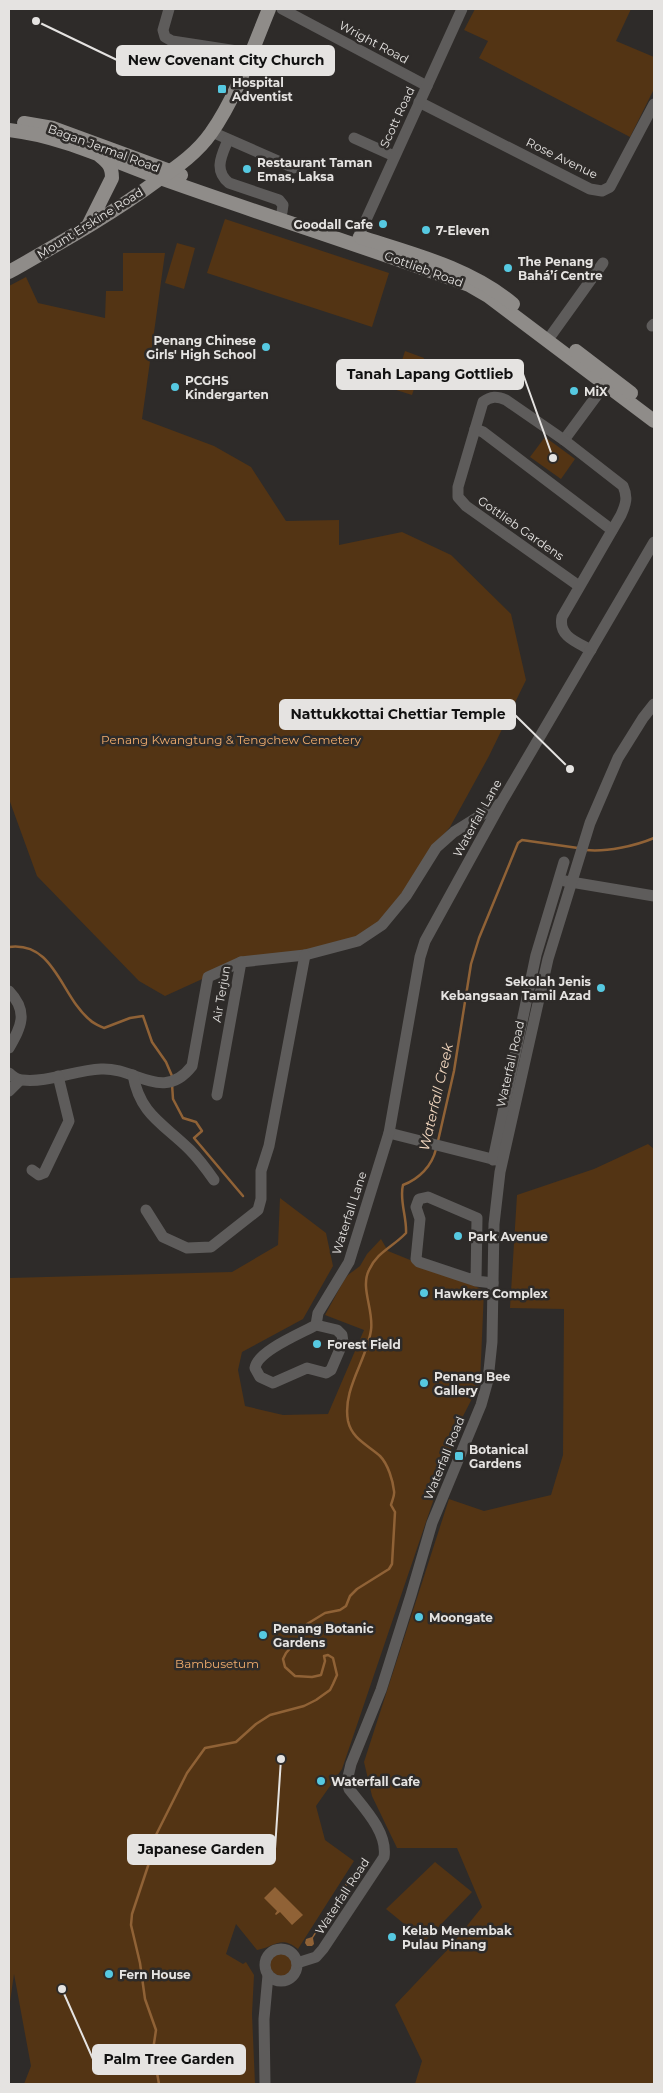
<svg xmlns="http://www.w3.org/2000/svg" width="663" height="2093" font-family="Montserrat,sans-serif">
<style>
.green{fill:#533414}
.water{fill:#906236}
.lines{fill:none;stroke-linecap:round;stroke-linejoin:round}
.stream{stroke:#906236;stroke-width:2.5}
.minor{stroke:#5e5c5b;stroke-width:11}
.major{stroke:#8f8c89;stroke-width:14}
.poi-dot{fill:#56c9e1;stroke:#2e2b29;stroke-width:2}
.labels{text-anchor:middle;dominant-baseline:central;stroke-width:5;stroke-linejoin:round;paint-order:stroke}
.street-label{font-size:12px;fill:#e5e3e1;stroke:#2e2b29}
.poi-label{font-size:12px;font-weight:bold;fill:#e5e3e1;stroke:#2e2b29;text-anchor:start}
.park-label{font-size:12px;fill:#f3ae6e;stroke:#2e2b29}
.water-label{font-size:14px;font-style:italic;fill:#f5d9c0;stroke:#2e2b29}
.leader{fill:none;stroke:#e5e3e1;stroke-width:2}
.callout-dot{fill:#e5e3e1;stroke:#2e2b29;stroke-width:2}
.callout{fill:#e5e3e1;stroke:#e5e3e1;stroke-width:2}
.callout-label{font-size:14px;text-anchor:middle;font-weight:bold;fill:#111}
</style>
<rect width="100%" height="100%" fill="#2e2b29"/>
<g class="green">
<path d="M475 9H631L616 41 654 57V89L630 137 479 58 488 41 464 30Z"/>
<path d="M225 219 389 273 372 327 207 273Z"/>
<path d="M177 243 195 248 184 289 165 283Z"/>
<path d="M123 253H165L142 419 214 446 251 467 286 521 339 520V545L402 532 451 555 511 614 526 680 489 756 450 827 429 852 390 914 363 940 244 960 165 996 139 981 37 876 9 799V286L26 277 38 303 105 318 106 291H123Z"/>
<path d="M405 351 424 358 412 395 393 389Z"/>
<path d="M545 437 575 459 561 479 530 457Z"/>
<path d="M648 1144 654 1149V2084H415L422 2061 395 2005 450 1947 482 1907 457 1848H397L372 1796 364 1762 449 1499 484 1511 551 1495 563 1455 564 1309 510 1308 517 1195 594 1169Z"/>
<path d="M280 1198 326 1233 333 1266 303 1319 242 1352 238 1370 245 1406 283 1415 328 1414 364 1330 325 1315 343 1282 348 1275 360 1266 367 1254 381 1239 388 1251 484 1290 480 1383 460 1422 342 1769 316 1806 325 1840 354 1861 298 1949C280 1935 275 1947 257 1950L236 1924 226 1954 243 1964 246 1962 254 1975 252 2014 255 2084H24L31 2066 14 1974 9 2009V1278L232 1272 278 1245Z"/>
<path d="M435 1862 472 1892 425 1941 386 1909Z"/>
<circle cx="282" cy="1964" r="12"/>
</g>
<g class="water">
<path d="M353 1872 355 1873 313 1938 314 1944 312 1946H307L305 1943 306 1939 312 1937Z"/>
<path d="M275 1887 303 1915 292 1925 280 1912 276 1915 275 1914 277 1911 264 1898Z"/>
</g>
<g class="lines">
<g class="stream">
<path d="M586 850C607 852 635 846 654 838"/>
<path d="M9 947C55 941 61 997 90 1020 94 1024 100 1026 104 1028L130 1018 143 1016 152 1042 166 1062 172 1076"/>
<path d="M172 1084 173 1099 183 1118 196 1122 202 1131 194 1138 243 1196"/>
<path d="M438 1141 454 1071 471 964 479 938 518 843 522 840 578 848"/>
<path d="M159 2084 153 2050 156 2030 145 1999 140 1963 131 1925 132 1914 153 1851 155 1837 187 1773 205 1748 236 1742 256 1724 270 1715 304 1706 316 1700 330 1690 333 1684 337 1675 333 1658 328 1655 324 1656 325 1661 321 1675 312 1677 295 1676 285 1667 283 1659 286 1653 300 1637 307 1624 325 1613 340 1610 346 1606 350 1596 357 1589 389 1569 392 1564 395 1512 391 1505C392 1501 395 1495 394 1491 393 1481 388 1464 380 1456 368 1445 352 1439 348 1421 342 1389 367 1360 371 1330 374 1310 360 1288 369 1270 377 1252 393 1247 406 1233 407 1217 399 1200 403 1185 419 1179 432 1166 436 1149"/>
</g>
<g class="minor">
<path d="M169 9 163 30 165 37 172 41 250 53"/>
<path d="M282 9 427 86"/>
<path d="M419 102 590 189 602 191 610 187 654 104"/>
<path d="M212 132 294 168"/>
<path d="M354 138 394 156"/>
<path d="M228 140C222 155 213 170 229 183L279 200 283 205 282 212"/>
<path d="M355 244 462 9"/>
<path d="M652 326 654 324"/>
<path d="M552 334 603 263"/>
<path d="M475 429 483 432 612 530"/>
<path d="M564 440 609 379"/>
<path d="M579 586 466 506 458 497V487L483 402C491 396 497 396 506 400L564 440 623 486C628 497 626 504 621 515L562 617C558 636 576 642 591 650"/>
<path d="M565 881 654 896"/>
<path d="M9 991C29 1012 21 1027 9 1048"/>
<path d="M9 1073C12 1076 16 1080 22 1080 48 1083 75 1070 101 1069 136 1067 163 1103 192 1066L208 977 241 962 305 955 358 941 382 925 406 896 436 848 454 832 499 804"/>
<path d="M133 1075C140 1115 164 1124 190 1150 199 1159 207 1170 214 1180"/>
<path d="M9 1091 20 1080"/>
<path d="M217 1095 241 962"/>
<path d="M389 1133 500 1161"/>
<path d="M493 1160 536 955 564 862"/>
<path d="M32 1170 39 1175 44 1173 69 1121 58 1076"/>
<path d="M146 1210 163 1237 187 1248 211 1247 258 1210 261 1199V1171L269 1146 305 955"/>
<path d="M476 1281 419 1262 416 1259 420 1219 416 1207 419 1199 428 1197 477 1218 476 1281 493 1283"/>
<path d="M316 1325 318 1313 349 1262 389 1133 420 957 425 941 501 803 654 542"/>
<path d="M316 1325 337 1330 342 1335 343 1342 331 1370 326 1373 307 1368 273 1383 260 1377 255 1368C257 1351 302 1333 316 1325Z"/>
<circle cx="281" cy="1965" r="16"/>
<path d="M297 1963 316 1957 323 1949 384 1857C388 1832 363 1807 349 1789L347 1781 351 1764 381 1690 411 1595 432 1523 481 1405 488 1380 492 1342 494 1224 500 1172 548 959 590 823 618 758 643 718 654 704"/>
<path d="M265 2084 264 2019 268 1975"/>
</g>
<g class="major">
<path d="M24 123 53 128 181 175"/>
<path d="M9 130C62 136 110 160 160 178 263 215 367 247 469 285L488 296 654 421"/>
<path d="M89 224 112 178C112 167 109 163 100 156"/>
<path d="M360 237C413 254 470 268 513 304"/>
<path d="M9 272C60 243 111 215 158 180 178 166 197 153 211 133 237 96 252 50 269 9"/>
<path d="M576 351 631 393"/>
</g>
</g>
<g class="poi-dot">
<rect x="217" y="84" width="10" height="10" rx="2.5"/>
<circle cx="247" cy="169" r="5"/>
<circle cx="383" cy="224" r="5"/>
<circle cx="426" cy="230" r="5"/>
<circle cx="508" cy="268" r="5"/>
<circle cx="266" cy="347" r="5"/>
<circle cx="175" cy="387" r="5"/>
<circle cx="574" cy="391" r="5"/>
<circle cx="601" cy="988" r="5"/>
<circle cx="458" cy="1236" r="5"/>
<circle cx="424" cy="1293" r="5"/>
<circle cx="317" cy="1344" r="5"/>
<circle cx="424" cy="1383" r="5"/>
<rect x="454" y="1451" width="10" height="10" rx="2.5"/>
<circle cx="419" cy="1617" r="5"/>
<circle cx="263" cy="1635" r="5"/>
<circle cx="321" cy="1781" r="5"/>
<circle cx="392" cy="1937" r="5"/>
<circle cx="109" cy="1974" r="5"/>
</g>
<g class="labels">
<g class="street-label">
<text transform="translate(374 42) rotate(28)">Wright Road</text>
<text transform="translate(397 117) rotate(-65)">Scott Road</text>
<text transform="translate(104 148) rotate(20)">Bagan Jermal Road</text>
<text transform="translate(562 158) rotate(26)">Rose Avenue</text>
<text transform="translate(90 223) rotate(-32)">Mount Erskine Road</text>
<text transform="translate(424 269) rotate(20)">Gottlieb Road</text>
<text transform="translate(521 528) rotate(35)">Gottlieb Gardens</text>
<text transform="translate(477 818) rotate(-61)">Waterfall Lane</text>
<text transform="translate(221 994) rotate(-80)">Air Terjun</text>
<text transform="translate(510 1064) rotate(-77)">Waterfall Road</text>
<text transform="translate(349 1213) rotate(-72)">Waterfall Lane</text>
<text transform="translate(444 1458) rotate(-68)">Waterfall Road</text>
<text transform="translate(342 1896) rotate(-57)">Waterfall Road</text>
</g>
<g class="poi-label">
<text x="232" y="82">Hospital<tspan x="232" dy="14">Adventist</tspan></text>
<text x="257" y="162">Restaurant Taman<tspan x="257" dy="14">Emas, Laksa</tspan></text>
<text x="373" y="224" text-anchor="end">Goodall Cafe</text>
<text x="436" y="230">7-Eleven</text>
<text x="518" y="261">The Penang<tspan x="518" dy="14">Bahá’í Centre</tspan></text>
<text x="256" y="340" text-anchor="end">Penang Chinese<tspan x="256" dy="14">Girls' High School</tspan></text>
<text x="185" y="380">PCGHS<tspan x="185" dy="14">Kindergarten</tspan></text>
<text x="584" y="391">MiX</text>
<text x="591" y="981" text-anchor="end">Sekolah Jenis<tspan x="591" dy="14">Kebangsaan Tamil Azad</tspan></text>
<text x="468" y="1236">Park Avenue</text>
<text x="434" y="1293">Hawkers Complex</text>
<text x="327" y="1344">Forest Field</text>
<text x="434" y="1376">Penang Bee<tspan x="434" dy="14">Gallery</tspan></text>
<text x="469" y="1449">Botanical<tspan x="469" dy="14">Gardens</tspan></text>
<text x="429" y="1617">Moongate</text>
<text x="273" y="1628">Penang Botanic<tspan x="273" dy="14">Gardens</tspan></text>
<text x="331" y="1781">Waterfall Cafe</text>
<text x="402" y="1930">Kelab Menembak<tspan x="402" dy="14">Pulau Pinang</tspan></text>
<text x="119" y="1974">Fern House</text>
</g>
<g class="park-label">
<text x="231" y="739">Penang Kwangtung &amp; Tengchew Cemetery</text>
<text x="217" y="1663">Bambusetum</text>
</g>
<g class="water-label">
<text transform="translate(436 1097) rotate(-77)">Waterfall Creek</text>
</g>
</g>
<path class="leader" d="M36 21L117 60M553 458L523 374M570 769L515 715M281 1759L275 1849M62 1989L93 2059"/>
<g class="callout-dot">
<circle cx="36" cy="21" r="5"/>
<circle cx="553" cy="458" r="5"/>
<circle cx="570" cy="769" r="5"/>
<circle cx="281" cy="1759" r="5"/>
<circle cx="62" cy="1989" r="5"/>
</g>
<g class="callout">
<rect x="117" y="46" width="217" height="29" rx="5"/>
<rect x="337" y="360" width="186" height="29" rx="5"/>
<rect x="280" y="700" width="235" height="29" rx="5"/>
<rect x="128" y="1835" width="147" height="29" rx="5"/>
<rect x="93" y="2045" width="152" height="29" rx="5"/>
</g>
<g class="callout-label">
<text x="226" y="65">New Covenant City Church</text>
<text x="430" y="379">Tanah Lapang Gottlieb</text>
<text x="398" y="719">Nattukkottai Chettiar Temple</text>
<text x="201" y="1854">Japanese Garden</text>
<text x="169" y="2064">Palm Tree Garden</text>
</g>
<rect width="663" height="2093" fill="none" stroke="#e5e3e1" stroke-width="20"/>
</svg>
